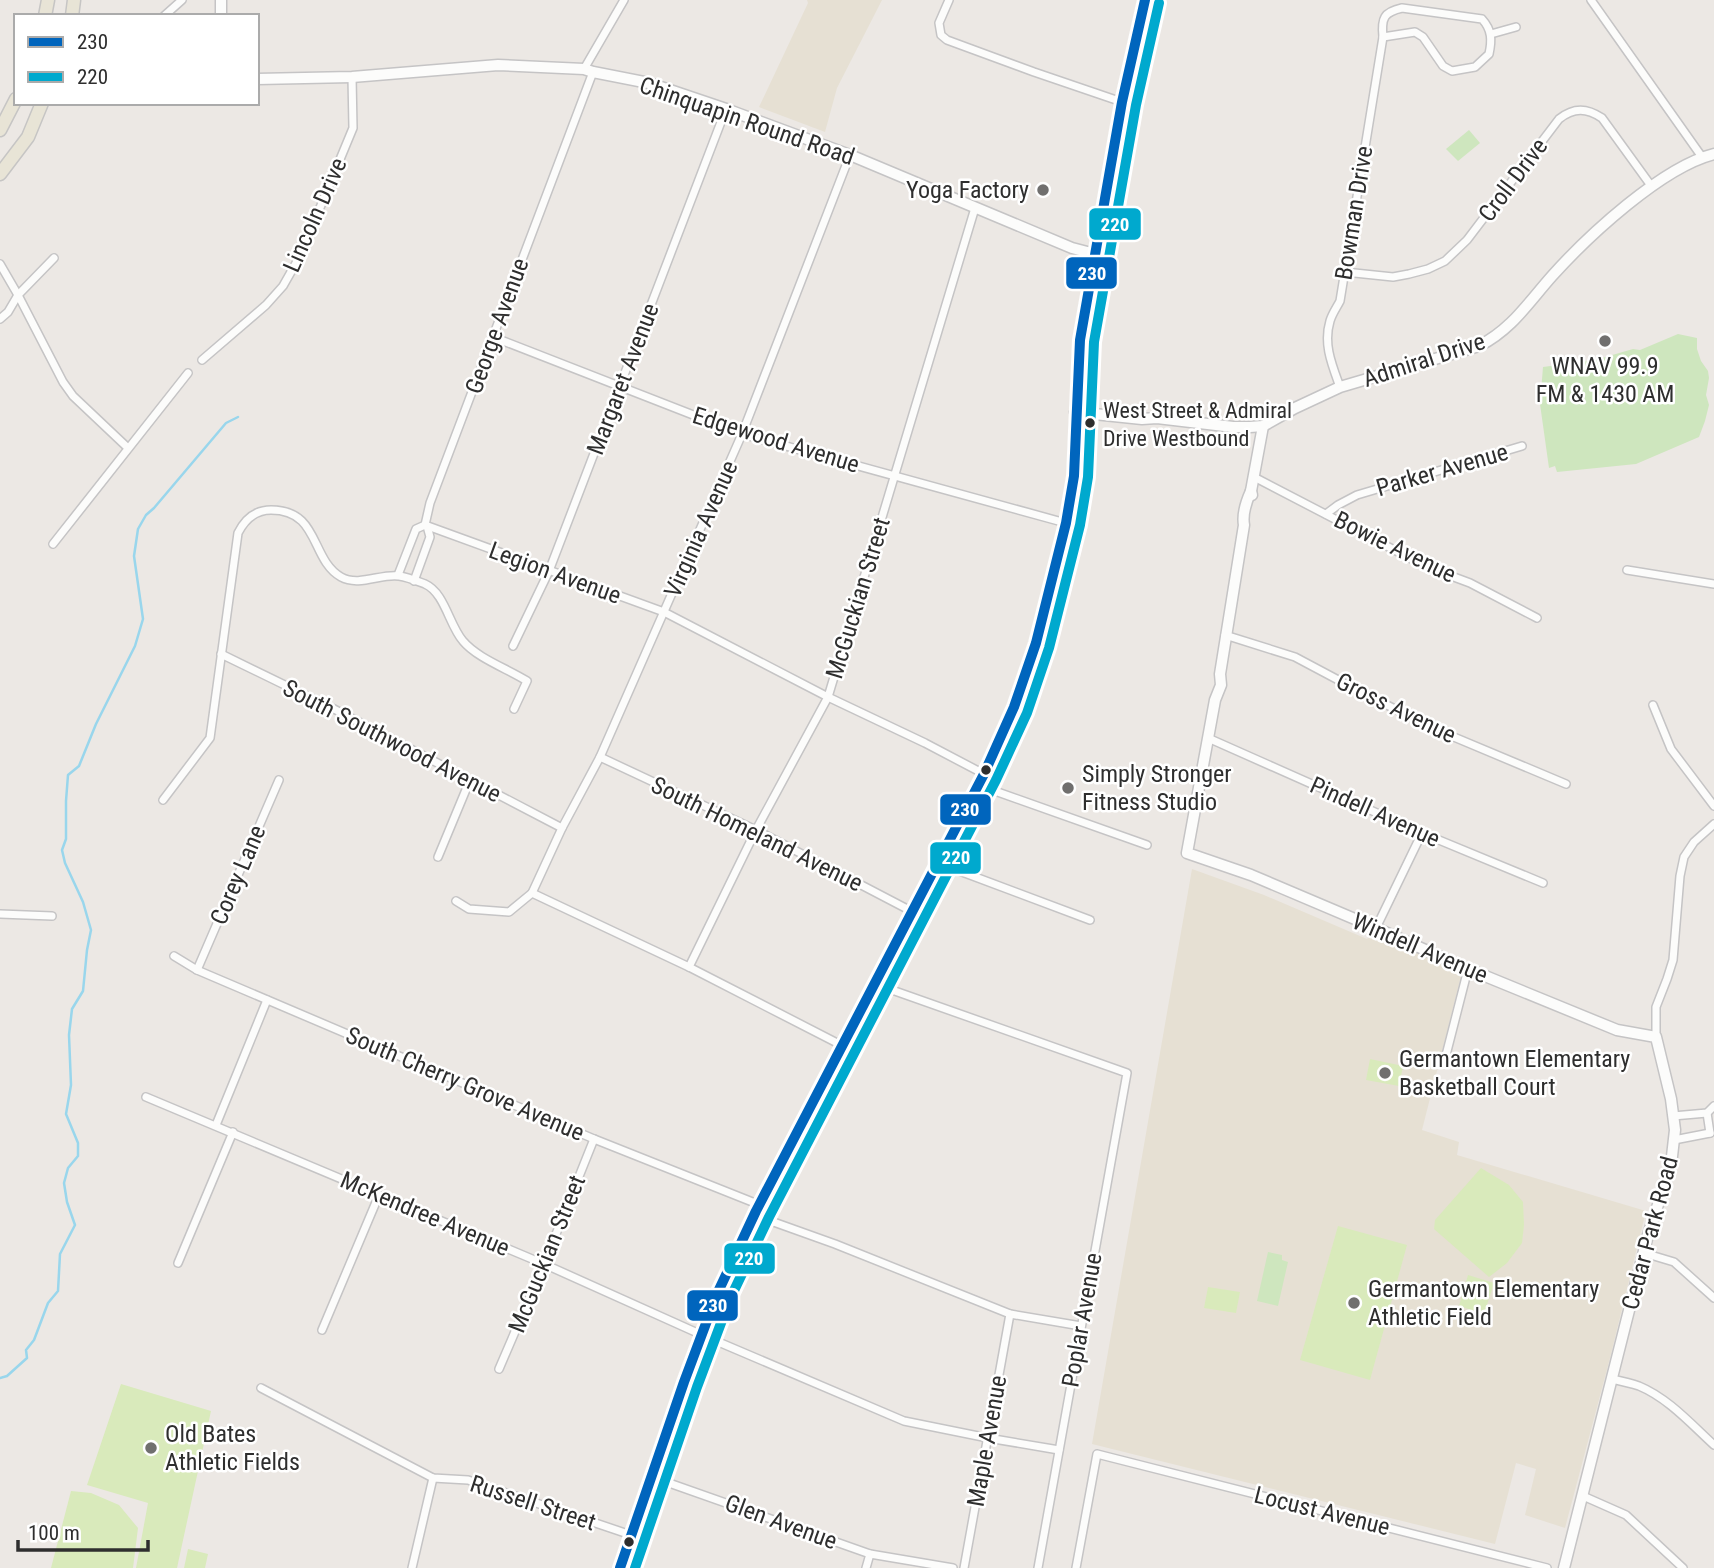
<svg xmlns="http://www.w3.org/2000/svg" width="1714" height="1568" font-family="'Roboto Condensed',sans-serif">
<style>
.education{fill:#e6e0d3}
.green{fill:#cee6be}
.pitch{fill:#d9eabb}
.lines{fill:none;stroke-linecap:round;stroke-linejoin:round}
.stream{stroke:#99d6ec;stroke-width:2.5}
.street-casing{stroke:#c5c4c5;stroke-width:10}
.secondary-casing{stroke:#c5c4c5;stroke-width:13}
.primary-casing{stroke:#c6c5c4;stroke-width:15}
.street{stroke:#fcfcfb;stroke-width:7}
.secondary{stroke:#fcfcfb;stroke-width:10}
.primary{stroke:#e8e4d6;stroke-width:12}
.bus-1-casing{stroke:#fff;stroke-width:16}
.bus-2-casing{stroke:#fff;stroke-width:16}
.bus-1{stroke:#0065bd;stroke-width:10}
.bus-2{stroke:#00a9ce;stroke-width:10}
.poi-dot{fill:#706f6e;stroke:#fff;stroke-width:2.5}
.bus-dot{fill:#2e2e2e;stroke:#fff;stroke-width:2.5}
.labels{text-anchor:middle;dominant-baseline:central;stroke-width:5;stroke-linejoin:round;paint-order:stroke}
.bus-label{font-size:22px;fill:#2e2e2e;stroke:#fff;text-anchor:start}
.street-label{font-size:24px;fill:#2e2e2e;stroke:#fff}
.poi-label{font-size:24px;fill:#2e2e2e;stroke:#fff;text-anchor:start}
.line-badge{stroke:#fff;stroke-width:2.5}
.badge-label{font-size:19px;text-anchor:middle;font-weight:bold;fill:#fff}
</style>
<rect width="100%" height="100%" fill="#ece8e4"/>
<g class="education">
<path d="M807 0H882L837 88 825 132 759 107 808 3Z"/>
<path d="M1192 869 1264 895 1367 939 1372 934 1462 972 1422 1130 1459 1142 1457 1155 1646 1211 1610 1358 1565 1528 1525 1515 1536 1469 1516 1463 1495 1544 1092 1444Z"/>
</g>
<g class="green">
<path d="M1469 130 1480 143 1458 161 1446 149Z"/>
<path d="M1678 334 1697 338V349L1701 361 1708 371 1709 378 1706 395 1709 405 1705 421 1699 437 1636 464 1557 472 1555 466 1549 468 1540 404 1543 367 1595 360 1633 349 1640 350Z"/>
<path d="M1268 1252 1282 1255V1260L1288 1262 1278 1306 1257 1301Z"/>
</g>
<g class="pitch">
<path d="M1370 1059 1403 1066 1399 1086 1366 1080Z"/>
<path d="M1481 1168 1509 1185 1523 1202 1524 1225 1522 1243 1507 1263 1489 1277 1434 1229 1435 1220Z"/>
<path d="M1338 1226 1407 1245 1370 1380 1300 1360Z"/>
<path d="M1468 1275 1494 1283 1484 1314 1459 1306Z"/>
<path d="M1208 1287 1240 1292 1236 1313 1204 1308Z"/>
<path d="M121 1384 211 1411 177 1568H136L148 1503 87 1485Z"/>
<path d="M71 1491 91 1493 119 1505 138 1528 133 1568H51Z"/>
<path d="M188 1549 208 1554 205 1568H184Z"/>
</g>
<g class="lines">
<path class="stream" d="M0 1378 7 1376 27 1358 26 1350 34 1340 48 1303 58 1291 60 1254 75 1225 67 1202 64 1183 68 1168 78 1156V1143L66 1114 71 1085 69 1035 72 1009 83 991 87 950 91 930 83 902 65 863 62 850 66 839V801L68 775 79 766 96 724 135 646 143 619 134 556 138 529 146 515 154 508 226 423 238 417"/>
<defs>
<g id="street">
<path d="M949 0 939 23 941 35 947 40 1034 72 1122 102"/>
<path d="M1591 0 1702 157"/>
<path d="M1402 8 1482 19C1492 30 1492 40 1489 54L1475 67 1452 71 1443 66 1423 37 1415 32 1383 37C1381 18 1384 12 1402 8Z"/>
<path d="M164 16 182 0"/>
<path d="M1491 34 1516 27"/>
<path d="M584 69 624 0"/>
<path d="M0 264 18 295 63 382 73 396 128 448"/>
<path d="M1345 272 1393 277 1409 274 1428 269 1445 261 1467 240 1559 119C1574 107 1587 108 1602 118L1652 187"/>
<path d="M0 319 8 312 18 295 54 258"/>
<path d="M493 337 742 434 1066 523"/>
<path d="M202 360 266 305 283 286 300 256 353 128 352 77"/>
<path d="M1340 387C1332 365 1323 344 1330 321 1332 314 1337 307 1340 301L1383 37"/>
<path d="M1254 477 1427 567 1470 583 1537 618"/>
<path d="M1326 514 1338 505 1357 495 1522 446"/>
<path d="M425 525 664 612 828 697 925 743 984 774"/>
<path d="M53 544 188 373"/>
<path d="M1627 570 1714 584"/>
<path d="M398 575 416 529 425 525 430 503 593 72"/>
<path d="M414 581 430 537 427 526"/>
<path d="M1225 635 1295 657 1342 682 1430 727 1566 784"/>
<path d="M513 646 549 571 726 109"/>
<path d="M221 654 334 709 562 828"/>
<path d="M1653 705 1671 749 1714 806"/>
<path d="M1208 738 1422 833 1543 883"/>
<path d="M600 757 756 830 913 912"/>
<path d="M978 785 1147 845"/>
<path d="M163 800 210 738 238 533C245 519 255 510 271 510 320 510 310 559 341 577 359 587 382 573 399 576 407 577 417 581 425 584 445 593 449 625 463 641 477 658 508 669 527 681L514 709"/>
<path d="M438 857 470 780"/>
<path d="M938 863 1090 920"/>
<path d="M532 893 689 967 843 1046"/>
<path d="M456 901 469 909 509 912 532 893 562 828 600 757 742 434 850 155"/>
<path d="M0 914 52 916"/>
<path d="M1376 928 1422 833"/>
<path d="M174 956 197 970 594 1139 760 1205"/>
<path d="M689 967 756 830 828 697 975 208"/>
<path d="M197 970 279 780"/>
<path d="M875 984 1127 1073 1038 1568"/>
<path d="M1656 1037V1007L1667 979 1673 960 1680 876 1684 857 1694 842 1714 824"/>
<path d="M1444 1063 1468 969"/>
<path d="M146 1097 544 1264 702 1335 904 1421 988 1438 1059 1450"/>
<path d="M1707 1113 1710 1133"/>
<path d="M1673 1116 1707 1113 1714 1106"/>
<path d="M216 1125 267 1000"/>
<path d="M1674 1140 1710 1133"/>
<path d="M754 1215 835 1244 1010 1314 1081 1326"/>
<path d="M1644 1253 1674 1262 1714 1298"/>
<path d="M178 1263 233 1132"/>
<path d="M322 1330 379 1195"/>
<path d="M499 1369 544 1264 594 1139"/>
<path d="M1612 1379C1621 1381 1630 1383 1639 1386 1668 1398 1691 1424 1714 1445"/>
<path d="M261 1388 433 1478 468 1480 631 1535"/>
<path d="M652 1477 870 1554 953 1568"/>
<path d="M1583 1496 1626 1515 1683 1568"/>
<path d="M412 1568 433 1478"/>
<path d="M866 1568 870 1554"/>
<path d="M964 1568 1010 1314"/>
<path d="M1076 1568 1097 1454 1547 1568"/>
</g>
<g id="secondary">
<path d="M221 16V0"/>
<path d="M257 79 352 77 498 65 584 69 593 72 649 83 726 109 850 155 1072 248 1095 254"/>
<path d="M1075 412 1142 419 1157 418 1233 427H1250L1263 426 1295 408 1340 387 1479 346C1512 329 1528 303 1552 276 1588 236 1662 167 1714 154"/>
<path d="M1251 491C1246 502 1242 514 1244 525L1220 674 1221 685 1215 700 1187 853 1251 875 1376 928 1468 969 1617 1030 1656 1037 1671 1099 1675 1130 1671 1165 1648 1235 1564 1568"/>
<path d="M1252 495 1251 491 1263 426"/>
</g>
<g id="primary">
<path d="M45 16 48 0"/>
<path d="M72 16 74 0"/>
<path d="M0 130 16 99"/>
<path d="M0 174 28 137 42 103"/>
<path d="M620 1568 684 1382 717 1294 756 1211 793 1142 984 774 1014 707 1036 643 1066 523 1074 476 1080 340 1122 102 1145 0"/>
</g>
</defs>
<use href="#street" class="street-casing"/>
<use href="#secondary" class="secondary-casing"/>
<use href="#primary" class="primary-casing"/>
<use href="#street" class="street"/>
<use href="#secondary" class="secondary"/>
<use href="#primary" class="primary"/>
<defs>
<path id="bus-1" d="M620 1568 684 1382 717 1294 756 1211 984 774 1014 707 1036 643 1066 523 1074 476 1080 340 1122 102 1145 0"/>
<path id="bus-2" d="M635 1568 697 1387 730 1299 769 1217 996 780 1027 713 1049 648 1080 525 1088 477 1094 342 1136 105 1159 3"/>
</defs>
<use href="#bus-1" class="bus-1-casing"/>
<use href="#bus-2" class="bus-2-casing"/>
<use href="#bus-1" class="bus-1"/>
<use href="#bus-2" class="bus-2"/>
</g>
<g class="poi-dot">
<circle cx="1043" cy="190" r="7"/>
<circle cx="1605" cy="341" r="7"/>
<circle cx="1068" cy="788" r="7"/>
<circle cx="1385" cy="1073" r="7"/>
<circle cx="1354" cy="1303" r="7"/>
<circle cx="151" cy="1448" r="7"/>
</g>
<g class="bus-dot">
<circle cx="1090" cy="423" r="6"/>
<circle cx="986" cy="770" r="6"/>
<circle cx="629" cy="1542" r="6"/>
</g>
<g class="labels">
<g class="bus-label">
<text x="1103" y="410">West Street &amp; Admiral<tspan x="1103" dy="28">Drive Westbound</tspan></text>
</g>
<g class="street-label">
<text transform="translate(747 121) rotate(19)">Chinquapin Round Road</text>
<text transform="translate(1513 180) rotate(-53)">Croll Drive</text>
<text transform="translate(1354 213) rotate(-81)">Bowman Drive</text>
<text transform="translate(315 215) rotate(-66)">Lincoln Drive</text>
<text transform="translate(497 326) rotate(-70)">George Avenue</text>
<text transform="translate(1424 360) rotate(-18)">Admiral Drive</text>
<text transform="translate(623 379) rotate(-69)">Margaret Avenue</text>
<text transform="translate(776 440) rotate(17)">Edgewood Avenue</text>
<text transform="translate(1442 470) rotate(-16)">Parker Avenue</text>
<text transform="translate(701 529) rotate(-66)">Virginia Avenue</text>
<text transform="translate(1395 547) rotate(26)">Bowie Avenue</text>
<text transform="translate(555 573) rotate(20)">Legion Avenue</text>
<text transform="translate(858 598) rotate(-73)">McGuckian Street</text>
<text transform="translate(1396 708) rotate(26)">Gross Avenue</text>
<text transform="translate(392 741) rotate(27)">South Southwood Avenue</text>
<text transform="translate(1375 812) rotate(24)">Pindell Avenue</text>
<text transform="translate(757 834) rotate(26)">South Homeland Avenue</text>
<text transform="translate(238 875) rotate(-67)">Corey Lane</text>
<text transform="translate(1420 948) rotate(23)">Windell Avenue</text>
<text transform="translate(465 1084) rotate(23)">South Cherry Grove Avenue</text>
<text transform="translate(425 1214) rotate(23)">McKendree Avenue</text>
<text transform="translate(1650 1233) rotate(-75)">Cedar Park Road</text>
<text transform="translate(547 1254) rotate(-68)">McGuckian Street</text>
<text transform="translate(1082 1320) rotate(-80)">Poplar Avenue</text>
<text transform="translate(987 1441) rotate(-80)">Maple Avenue</text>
<text transform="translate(533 1503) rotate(18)">Russell Street</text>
<text transform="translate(1322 1511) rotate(14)">Locust Avenue</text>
<text transform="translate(781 1522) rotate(20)">Glen Avenue</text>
</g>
<g class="poi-label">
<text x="1029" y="190" text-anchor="end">Yoga Factory</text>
<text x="1605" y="366" text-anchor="middle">WNAV 99.9<tspan x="1605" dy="28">FM &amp; 1430 AM</tspan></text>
<text x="1082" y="774">Simply Stronger<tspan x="1082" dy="28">Fitness Studio</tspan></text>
<text x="1399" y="1059">Germantown Elementary<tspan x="1399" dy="28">Basketball Court</tspan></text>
<text x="1368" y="1289">Germantown Elementary<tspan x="1368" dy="28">Athletic Field</tspan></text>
<text x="165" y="1434">Old Bates<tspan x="165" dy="28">Athletic Fields</tspan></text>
</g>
</g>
<g class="line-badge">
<rect x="1088" y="207" width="54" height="34" rx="7" fill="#00a9ce"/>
<rect x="1065" y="256" width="53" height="34" rx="7" fill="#0065bd"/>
<rect x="939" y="793" width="53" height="33" rx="7" fill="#0065bd"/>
<rect x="929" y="841" width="53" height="34" rx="7" fill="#00a9ce"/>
<rect x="723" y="1242" width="53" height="33" rx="7" fill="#00a9ce"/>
<rect x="686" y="1289" width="53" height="33" rx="7" fill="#0065bd"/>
</g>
<g class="badge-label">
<text x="1115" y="231">220</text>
<text x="1092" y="280">230</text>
<text x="965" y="816">230</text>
<text x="956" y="864">220</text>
<text x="749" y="1265">220</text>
<text x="713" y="1312">230</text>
</g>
<rect x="14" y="14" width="245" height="91" fill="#ffffff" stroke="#ababab" stroke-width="2"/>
<rect x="28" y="37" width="35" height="10" fill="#0065bd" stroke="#ababab" stroke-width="2"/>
<text x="77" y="49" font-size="21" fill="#2e2e2e">230</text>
<rect x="28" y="72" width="35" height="10" fill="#00a9ce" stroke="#ababab" stroke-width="2"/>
<text x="77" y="84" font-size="21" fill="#2e2e2e">220</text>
<path d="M18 1540v10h130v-10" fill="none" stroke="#2e2e2e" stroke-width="3.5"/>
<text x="28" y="1540" font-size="21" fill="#2e2e2e" stroke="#ffffff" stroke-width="5" paint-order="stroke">100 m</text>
</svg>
